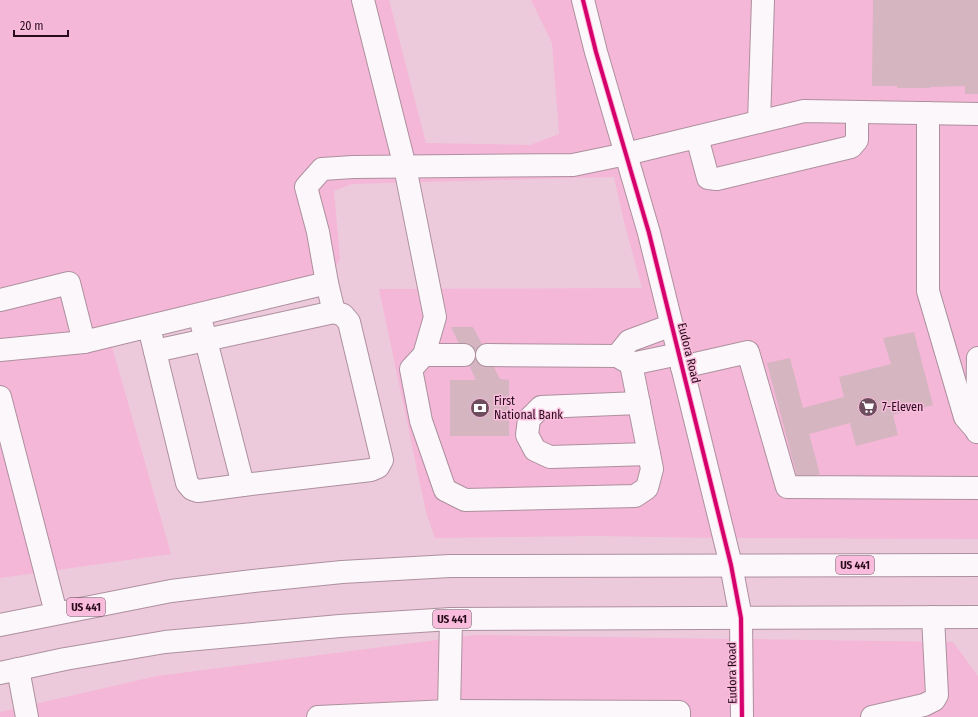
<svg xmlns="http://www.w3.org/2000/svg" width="978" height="717" font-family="'Fira Sans Condensed',sans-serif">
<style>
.built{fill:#f5b7d7}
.building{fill:#d4b5c0}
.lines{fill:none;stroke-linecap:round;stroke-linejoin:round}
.minor-casing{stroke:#ad909f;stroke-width:24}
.major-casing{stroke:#ad909f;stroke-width:24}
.minor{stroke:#fcf7fa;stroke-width:22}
.major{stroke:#fcf7fa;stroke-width:22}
.cycleway-casing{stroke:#fabcdc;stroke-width:6}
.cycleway{stroke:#d6006c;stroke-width:4}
.labels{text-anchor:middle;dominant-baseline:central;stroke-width:3;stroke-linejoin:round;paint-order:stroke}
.shield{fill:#fabcdc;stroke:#674156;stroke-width:1}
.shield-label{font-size:11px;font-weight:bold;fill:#280c1c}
.street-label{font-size:12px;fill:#280c1c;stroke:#fabcdc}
.poi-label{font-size:12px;fill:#280c1c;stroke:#fabcdc;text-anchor:start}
</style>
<rect width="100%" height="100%" fill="#eccadb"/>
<g class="built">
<path d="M0 0H389L426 143 530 145 559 134 552 43 531 0H573L640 236 715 538 597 536 435 538 426 512 379 289 642 288 624 222 614 177 352 184 334 191 340 259 326 283 111 343 171 554 0 578Z"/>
<path d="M592 0H978V539L734 538Z"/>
<path d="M475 635 732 639 733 717H0V712L157 676Z"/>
<path d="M750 639 953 642 978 676V717H752Z"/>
</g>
<g class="building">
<path d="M873 0H978V94H965V86L931 87 930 88H897V86H872Z"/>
<path d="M451 327H473L500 379 509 380V436H450V380H476Z"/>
<path d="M914 332 933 405 893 415 898 435 856 446 850 423 809 434 820 474 798 480 767 363 790 358 803 408 844 397 839 377 891 364 883 338Z"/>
</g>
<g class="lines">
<defs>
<g id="minor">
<path d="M363 0 405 167 435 317 424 355 411 369 421 421 445 490 465 500 635 496 647 488 652 469 631 364"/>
<path d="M583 0 596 52 649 233 731 565 741 618 742 717"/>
<path d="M928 113V291L965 417 978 432"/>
<path d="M759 122 763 0"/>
<path d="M697 137 708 178 717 179 851 147 857 140V112"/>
<path d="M0 300 69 283 84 342"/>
<path d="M202 325 243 485"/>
<path d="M672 325 629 341 617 356 631 364 679 354"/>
<path d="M149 327 187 483 192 489 198 491 243 485 371 470 378 467 382 460 349 322 343 315 334 312 327 283"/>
<path d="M0 350 84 342 327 283 318 232 306 187 322 169 353 167 573 165 626 154 804 111 978 114"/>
<path d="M155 351 334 312"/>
<path d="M424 355H464"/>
<path d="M487 355 617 356"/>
<path d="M682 367 748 352 787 487 978 488"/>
<path d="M0 397 56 613"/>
<path d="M639 403 541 407 529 419 527 435 535 450 550 457 649 454"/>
<path d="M977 432 978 358"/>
<path d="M18 669 27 717"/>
<path d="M449 711 451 619"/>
<path d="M318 717 449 711 679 712V717"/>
<path d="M872 717 924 705 934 700 937 695 933 617"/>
</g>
<g id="major">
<path d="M0 625 171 591 253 581 342 572 450 566 978 565"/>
<path d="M0 673 65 659 165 642 340 626 451 619 978 617"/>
</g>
</defs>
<use href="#minor" class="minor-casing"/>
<use href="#major" class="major-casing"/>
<use href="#minor" class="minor"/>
<use href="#major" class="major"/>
<defs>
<path id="cycleway" d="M583 0 596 52 649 233 731 565 741 618 742 717"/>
</defs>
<use href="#cycleway" class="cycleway-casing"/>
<use href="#cycleway" class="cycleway"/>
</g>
<defs>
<symbol id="supermarket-disc" viewBox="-11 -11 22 22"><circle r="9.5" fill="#6d4e5f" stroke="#fabcdc"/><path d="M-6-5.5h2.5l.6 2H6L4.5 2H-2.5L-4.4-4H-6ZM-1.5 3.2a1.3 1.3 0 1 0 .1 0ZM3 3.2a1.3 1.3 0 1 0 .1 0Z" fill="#fff"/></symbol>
<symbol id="bank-disc" viewBox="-11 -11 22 22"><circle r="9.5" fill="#6d4e5f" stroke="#fabcdc"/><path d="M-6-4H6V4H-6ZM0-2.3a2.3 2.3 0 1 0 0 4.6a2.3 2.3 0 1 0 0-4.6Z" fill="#fff"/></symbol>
</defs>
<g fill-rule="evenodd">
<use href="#supermarket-disc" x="857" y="396" width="22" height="22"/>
<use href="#bank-disc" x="469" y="397" width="22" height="22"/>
</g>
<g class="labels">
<g class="shield">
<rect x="836" y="556" width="38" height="18" rx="3"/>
<rect x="67" y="598" width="38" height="18" rx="3"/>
<rect x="433" y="610" width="38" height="18" rx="3"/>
</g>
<g class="shield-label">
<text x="855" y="565">US 441</text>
<text x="86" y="607">US 441</text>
<text x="452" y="619">US 441</text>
</g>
<g class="street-label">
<text transform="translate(689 353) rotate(76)">Eudora Road</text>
<text transform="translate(732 673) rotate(-91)">Eudora Road</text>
</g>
<g class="poi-label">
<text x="494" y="401">First<tspan x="494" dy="14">National Bank</tspan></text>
<text x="882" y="407">7-Eleven</text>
</g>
</g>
<path d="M14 30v6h54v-6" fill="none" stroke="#280c1c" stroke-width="2"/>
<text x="20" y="30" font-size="12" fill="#280c1c" stroke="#fabcdc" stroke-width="3" paint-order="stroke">20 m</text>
</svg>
